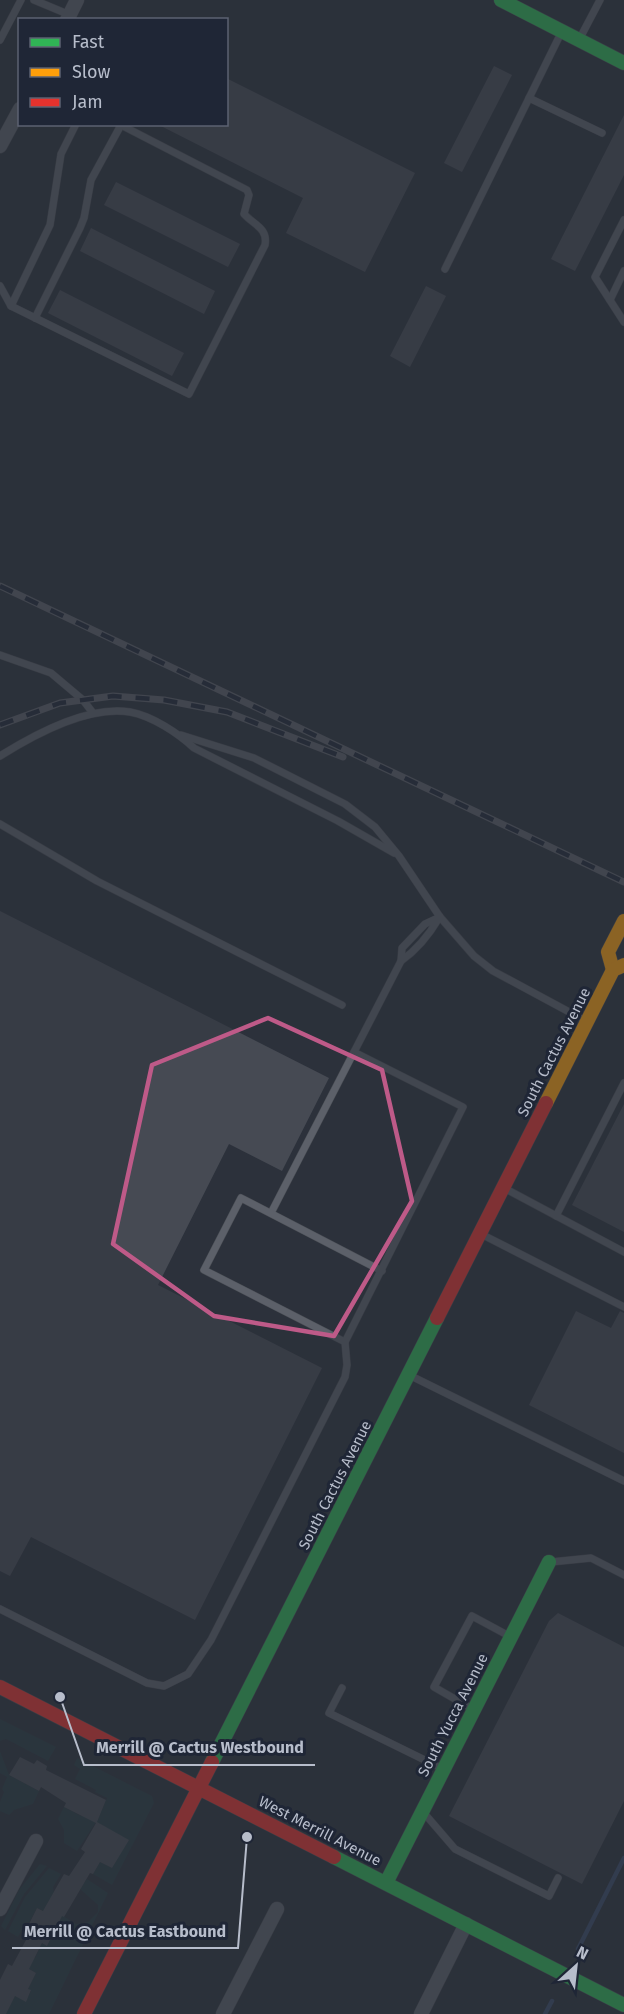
<svg xmlns="http://www.w3.org/2000/svg" width="624" height="2014" font-family="'Fira Sans',sans-serif">
<style>
.green{fill:#293b41}
.lines{fill:none;stroke-linecap:round;stroke-linejoin:round}
.stream{stroke:#3a4966;stroke-width:4.5}
.building{fill:#464a53}
.lane-casing{stroke:#484c53;stroke-width:8}
.street-casing{stroke:#484c53;stroke-width:15}
.fast-casing{stroke:#484c53;stroke-width:15}
.slow-casing{stroke:#484c53;stroke-width:15}
.jam-casing{stroke:#484c53;stroke-width:15}
.lane{stroke:#5c6069;stroke-width:7}
.street{stroke:#5c6069;stroke-width:14}
.fast{stroke:#30b455;stroke-width:14}
.slow{stroke:#ff9f0a;stroke-width:14}
.jam{stroke:#e5322d;stroke-width:14}
.rail-casing{stroke:#5b5e66;stroke-width:7}
.rail{stroke:#1f2636;stroke-width:4.5;stroke-dasharray:14;stroke-linecap:butt}
.marked{fill:none;stroke:#be5a88;stroke-width:4.5;stroke-linejoin:round}
.labels{text-anchor:middle;dominant-baseline:central;stroke-width:6;stroke-linejoin:round;paint-order:stroke}
.street-label{font-size:15px;fill:#b7bdcb;stroke:#1f2636}
.leader{fill:none;stroke:#b7bdcb;stroke-width:2}
.callout-dot{fill:#b7bdcb;stroke:#1f2636;stroke-width:2}
.callout-label{font-size:16px;text-anchor:middle;font-weight:bold;fill:#b7bdcb;stroke:#1f2636;stroke-width:6;stroke-linejoin:round;paint-order:stroke}
</style>
<rect width="100%" height="100%" fill="#2c313b"/>
<g class="green">
<path d="M0 1719 56 1747 48 1761 6 1739 0 1741Z"/>
<path d="M0 1751 9 1775 39 1791 33 1804 14 1810 9 1815 0 1811V1802L4 1792 2 1789 7 1777 0 1773Z"/>
<path d="M77 1758 152 1796 154 1803 112 1885 93 1874 100 1862 112 1868 128 1840 96 1822 77 1851 64 1843V1830L58 1819 64 1807 79 1815 98 1819 107 1798 95 1792 96 1790 75 1779 80 1769 74 1765Z"/>
<path d="M40 1864 47 1866 24 1894 5 1930 1 1926 19 1890Z"/>
<path d="M49 1868 61 1874 53 1887 54 1892 47 1906 76 1924 88 1922 98 1912V1905L80 1889 87 1879 108 1893 49 2014H6L15 1996 26 2001 31 1991 28 1989 36 1973 29 1969 22 1951 35 1958 42 1943 47 1946 53 1935 56 1917 37 1908 29 1923 26 1922 18 1937 8 1931 25 1897Z"/>
</g>
<g class="lines">
<g class="stream">
<path d="M578 1949 624 1858"/>
<path d="M545 2014 552 2001"/>
</g>
</g>
<g class="building">
<path d="M494 66 512 75 462 172 444 163Z"/>
<path d="M226 78 415 173 365 272 286 233 303 198 157 124H226Z"/>
<path d="M624 115V175L575 271 551 259Z"/>
<path d="M116 182 240 244 228 267 104 205Z"/>
<path d="M91 228 215 291 204 314 80 251Z"/>
<path d="M426 286 446 296 410 367 390 356Z"/>
<path d="M60 290 184 353 172 376 48 313Z"/>
<path d="M0 911 329 1078 282 1171 229 1144 158 1285 322 1368 195 1620 31 1537 10 1576 0 1571Z"/>
<path d="M624 1104V1232L572 1205Z"/>
<path d="M576 1311 611 1328 620 1311 624 1313V1453L529 1405Z"/>
<path d="M558 1613 624 1647V1801L582 1884 449 1816 549 1621Z"/>
<path d="M20 1757 34 1764 37 1760 47 1766 46 1770 106 1800 97 1822 129 1840 112 1868 100 1862 93 1874 90 1873 64 1917 62 1916 47 1946 42 1943 29 1969 36 1973 28 1989 31 1990 26 2002 15 1996 6 2014H0V1980L8 1964 12 1966 26 1940 22 1938 37 1908 43 1911 64 1874 69 1876 85 1852 81 1849 96 1823 64 1807 66 1803 41 1787 39 1791 9 1775Z"/>
</g>
<g class="lines">
<defs>
<g id="lane">
<path d="M34 0 70 15"/>
<path d="M580 38 600 0"/>
<path d="M0 40 21 0"/>
<path d="M529 98 602 133"/>
<path d="M624 220 595 277 624 322"/>
<path d="M445 269 562 31"/>
<path d="M0 286 11 306 189 394 265 245C268 228 254 225 244 214L249 195 247 190 119 124"/>
<path d="M610 300 624 271"/>
<path d="M11 306 50 225 61 154 76 124"/>
<path d="M35 318 80 228 84 218 91 180 121 125"/>
<path d="M0 655 51 673 83 700 93 713"/>
<path d="M181 735 254 758 345 804 375 827 399 856 440 917 474 956 493 971 586 1021"/>
<path d="M0 756C35 734 88 705 130 712 152 716 178 733 194 748L338 821 394 853"/>
<path d="M0 824 97 881 342 1005"/>
<path d="M401 961C418 949 429 935 439 918"/>
<path d="M504 1188 624 1252"/>
<path d="M271 1213 354 1052"/>
<path d="M556 1216 624 1083"/>
<path d="M481 1234 624 1307"/>
<path d="M345 1342 463 1107 354 1052 401 961 402 948 425 924 440 917"/>
<path d="M409 1375 624 1481"/>
<path d="M551 1562 591 1558 624 1575"/>
<path d="M0 1609 147 1683 164 1686 188 1674 211 1640 345 1377 347 1365 345 1342 204 1270 241 1198 382 1271"/>
<path d="M342 1688 329 1713 443 1769"/>
<path d="M474 1710 434 1687 472 1616 511 1637"/>
<path d="M424 1813 455 1849 549 1896 558 1878"/>
</g>
<g id="street">
<path d="M67 20 77 0"/>
<path d="M0 146 20 109"/>
<path d="M0 1909 36 1841"/>
<path d="M223 2014 277 1909"/>
<path d="M421 2014 466 1924"/>
</g>
<g id="fast">
<path d="M501 0 624 63"/>
<path d="M212 1762 437 1318"/>
<path d="M334 1857 624 2005"/>
<path d="M386 1883 549 1562"/>
</g>
<g id="slow">
<path d="M613 970 608 952 624 921"/>
<path d="M546 1103 613 970 624 965"/>
</g>
<g id="jam">
<path d="M437 1318 546 1103"/>
<path d="M0 1687 334 1857"/>
<path d="M84 2014 212 1762"/>
</g>
</defs>
<use href="#lane" class="lane-casing"/>
<use href="#street" class="street-casing"/>
<use href="#fast" class="fast-casing"/>
<use href="#slow" class="slow-casing"/>
<use href="#jam" class="jam-casing"/>
<use href="#lane" class="lane"/>
<use href="#street" class="street"/>
<use href="#fast" class="fast"/>
<use href="#slow" class="slow"/>
<use href="#jam" class="jam"/>
<defs>
<g id="rail">
<path d="M0 586 624 882"/>
<path d="M0 725 60 703 113 696 164 700 227 712 343 757"/>
</g>
</defs>
<use href="#rail" class="rail-casing"/>
<use href="#rail" class="rail"/>
</g>
<path d="M0 0H624V2014H0ZM268 1018 382 1070 412 1201 334 1336 214 1316 113 1244 152 1065Z" fill="#2c313b" fill-opacity=".55" fill-rule="evenodd"/>
<path class="marked" d="M268 1018 382 1070 412 1201 334 1336 214 1316 113 1244 152 1065Z"/>
<g class="labels">
<g class="street-label">
<text transform="translate(554 1052) rotate(-63)">South Cactus Avenue</text>
<text transform="translate(335 1485) rotate(-63)">South Cactus Avenue</text>
<text transform="translate(453 1715) rotate(-63)">South Yucca Avenue</text>
<text transform="translate(320 1831) rotate(27)">West Merrill Avenue</text>
</g>
</g>
<path class="leader" d="M60 1697L84 1765H315M247 1837L238 1948H12"/>
<g class="callout-dot">
<circle cx="60" cy="1697" r="6"/>
<circle cx="247" cy="1837" r="6"/>
</g>
<g class="callout-label">
<text x="200" y="1753">Merrill @ Cactus Westbound</text>
<text x="125" y="1937">Merrill @ Cactus Eastbound</text>
</g>
<rect x="18" y="18" width="210" height="108" fill="#1f2636" stroke="#5c6272" stroke-width="1.5"/>
<rect x="30" y="38" width="30" height="9" fill="#30b455" stroke="#5c6272" stroke-width="1.5"/>
<text x="72" y="48" font-size="18" fill="#b7bdcb">Fast</text>
<rect x="30" y="68" width="30" height="9" fill="#ff9f0a" stroke="#5c6272" stroke-width="1.5"/>
<text x="72" y="78" font-size="18" fill="#b7bdcb">Slow</text>
<rect x="30" y="98" width="30" height="9" fill="#e5322d" stroke="#5c6272" stroke-width="1.5"/>
<text x="72" y="108" font-size="18" fill="#b7bdcb">Jam</text>
<g transform="translate(576 1966) rotate(27)" stroke="#1f2636" stroke-width="4.5" paint-order="stroke">
<path d="M0-4.5L10 22L0 15L-10 22Z" fill="#b7bdcb"/>
<text y="-9" font-size="16" font-weight="bold" text-anchor="middle" fill="#b7bdcb">N</text>
</g>
</svg>
